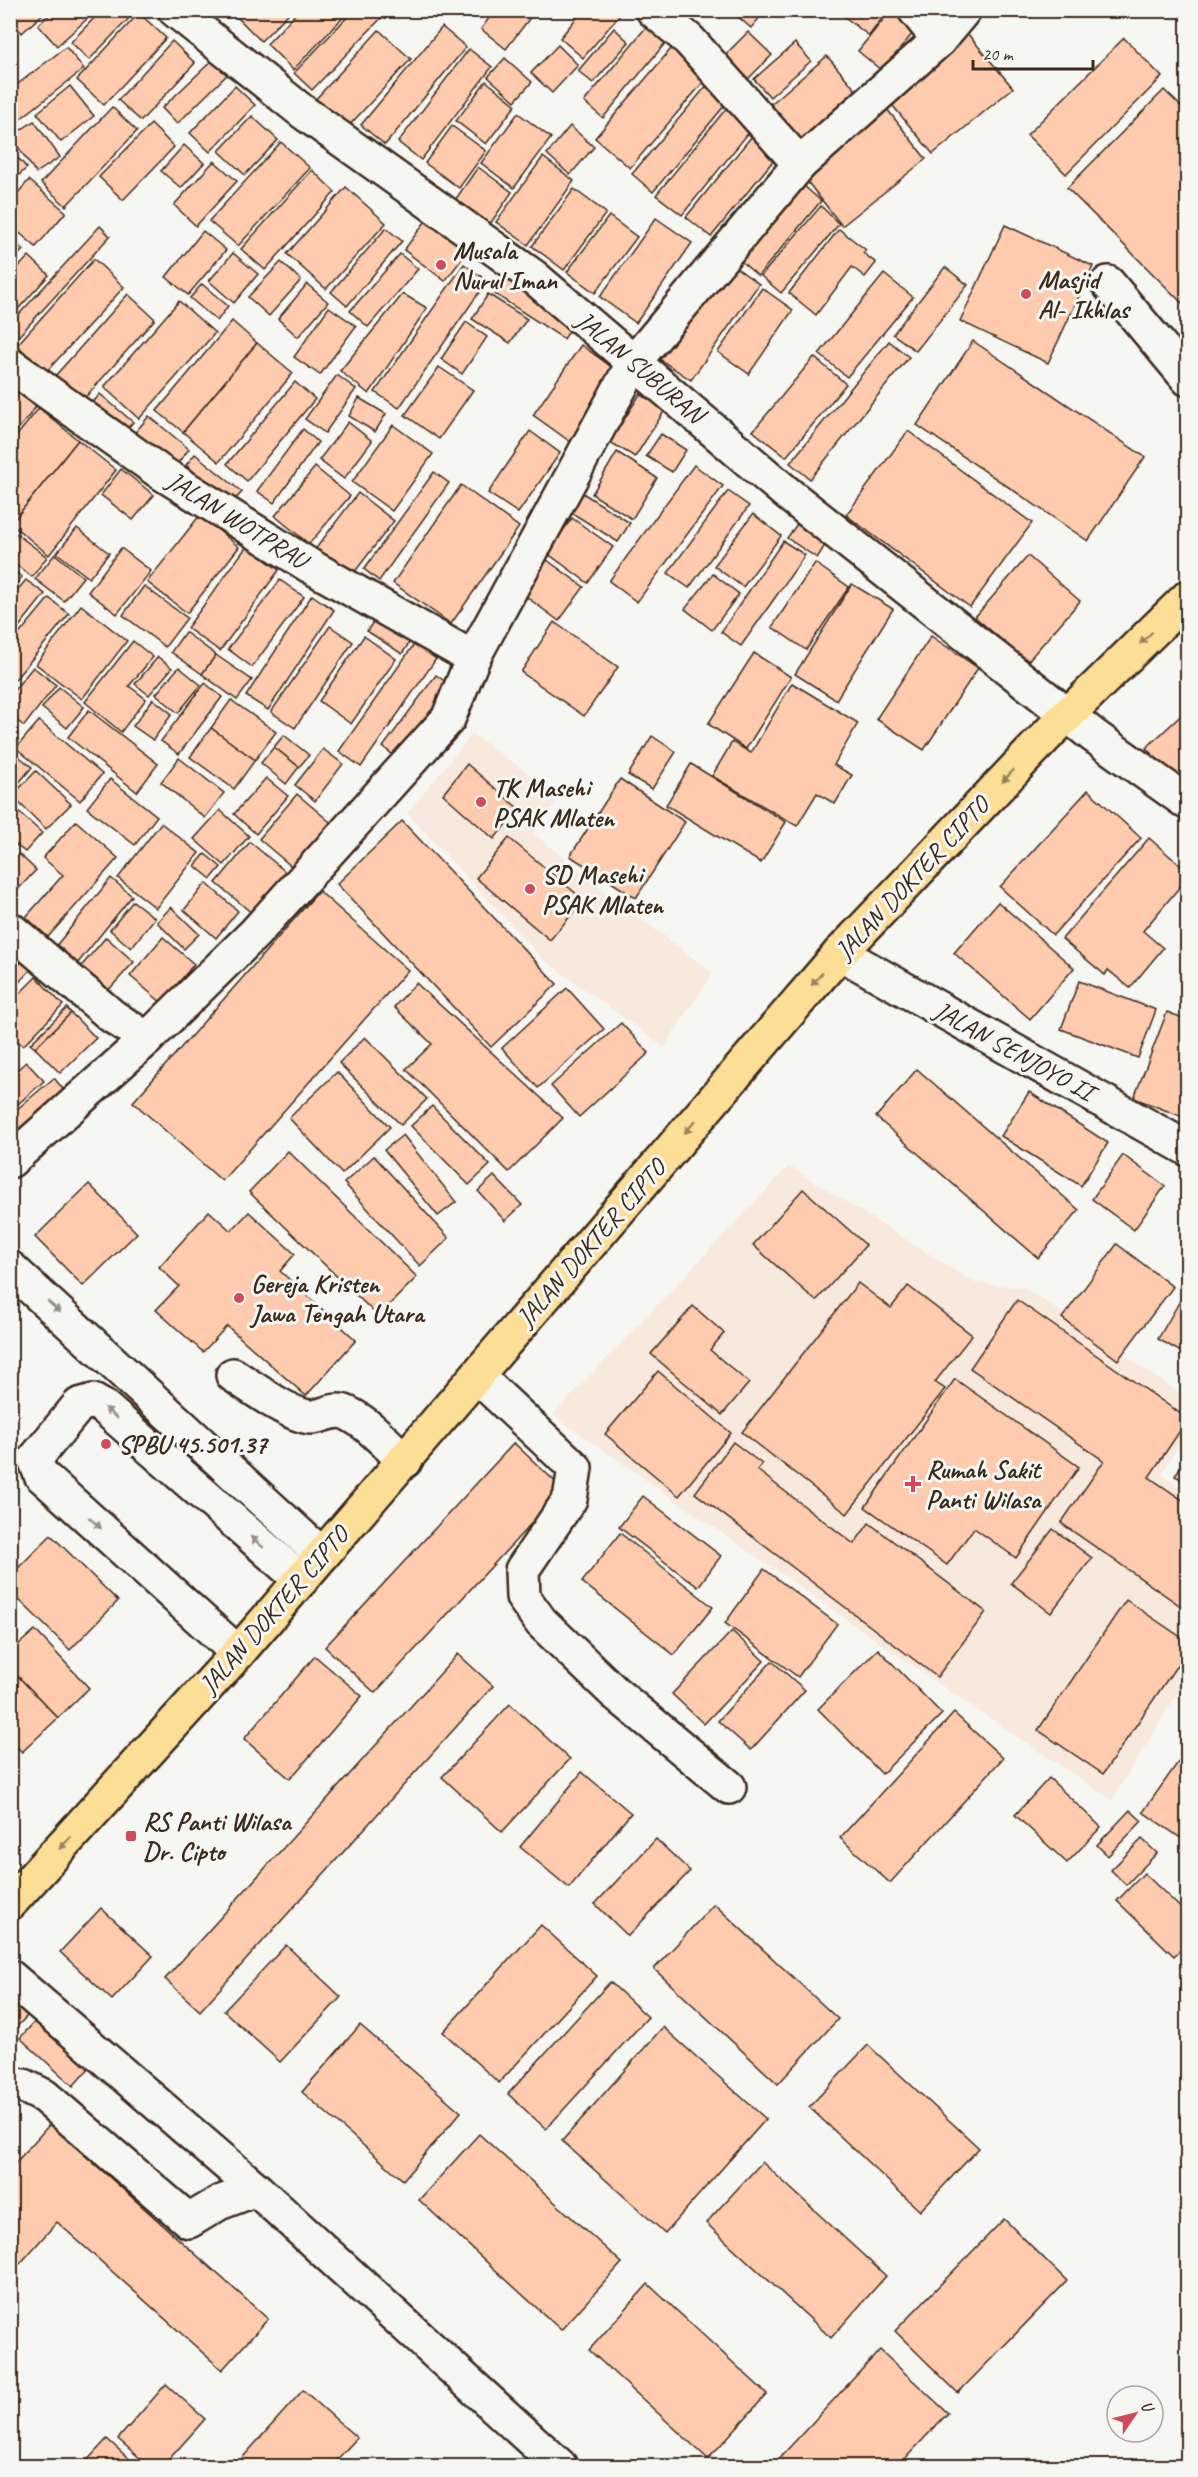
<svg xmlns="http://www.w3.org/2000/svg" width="1198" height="2477" font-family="Caveat,sans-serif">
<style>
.built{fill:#f8e9de}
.building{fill:#fecbae;stroke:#3b2a1e;stroke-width:1.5}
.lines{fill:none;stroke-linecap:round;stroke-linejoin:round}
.minor-casing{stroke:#3b2a1e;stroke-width:38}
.highway-casing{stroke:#3b2a1e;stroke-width:38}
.minor{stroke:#f6f6f2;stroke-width:33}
.highway{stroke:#fcde96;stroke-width:33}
.oneway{fill:#9c845a}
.oneway2{fill:#989088}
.poi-dot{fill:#d1495b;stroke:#f6f6f2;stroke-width:2}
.labels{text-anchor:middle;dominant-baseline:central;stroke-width:6;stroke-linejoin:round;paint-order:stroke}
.poi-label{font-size:26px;font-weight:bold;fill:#3b2a1e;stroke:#f6f6f2;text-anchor:start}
.street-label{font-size:26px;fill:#3b2a1e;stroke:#f6f6f2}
</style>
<rect width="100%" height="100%" fill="#f6f6f2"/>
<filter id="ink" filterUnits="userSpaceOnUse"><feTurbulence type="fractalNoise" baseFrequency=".0167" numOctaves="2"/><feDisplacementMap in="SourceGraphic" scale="12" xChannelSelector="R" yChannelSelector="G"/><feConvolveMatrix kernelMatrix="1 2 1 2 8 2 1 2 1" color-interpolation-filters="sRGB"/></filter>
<g filter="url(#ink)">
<g class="built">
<path d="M472 734 560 795 533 833 603 890 713 973 664 1047 544 960 407 813Z"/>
<path d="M789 1166 975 1283 1025 1288 1187 1398V1429L1162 1474 1187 1494V1678L1112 1800 946 1689 553 1415Z"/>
</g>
<g class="building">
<path d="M10 10H47L22 33 10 20Z"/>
<path d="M55 10H97L57 46 38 25Z"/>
<path d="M102 10H137L89 60 71 42Z"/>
<path d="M242 10H292L261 41 236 16Z"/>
<path d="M299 10H350L293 70 267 44Z"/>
<path d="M354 10H385L387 12 312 90 294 73Z"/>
<path d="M495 10H536L506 49 481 29Z"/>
<path d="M583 10H624L583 58 560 38Z"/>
<path d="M730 10H766L751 28Z"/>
<path d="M836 10H888L869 36Z"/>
<path d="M891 10H908L922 22 882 71 858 51Z"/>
<path d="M139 13 166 38 104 105 77 80Z"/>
<path d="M652 20 671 36 603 118 584 102Z"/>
<path d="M442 27 466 47 385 145 361 125Z"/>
<path d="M614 28 629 42 593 83 578 71Z"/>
<path d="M379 30 411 59 345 130 314 101Z"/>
<path d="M748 32 772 55 743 84 720 60Z"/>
<path d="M967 33 1013 88 933 154 888 100Z"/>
<path d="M1124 38 1162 77 1066 174 1027 135Z"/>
<path d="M172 41 195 63 141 121 118 100Z"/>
<path d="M677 42 712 72 630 168 595 138Z"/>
<path d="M795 43 811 61 770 97 754 79Z"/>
<path d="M558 45 578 65 552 93 531 73Z"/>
<path d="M66 47 84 69 10 127V90Z"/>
<path d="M469 49 492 67 421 160 398 142Z"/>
<path d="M219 54 233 69 177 124 162 108Z"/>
<path d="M827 56 861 96 800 148 765 109Z"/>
<path d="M505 58 532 82 515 101 488 77Z"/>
<path d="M714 77 734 94 653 192 632 174Z"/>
<path d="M486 81 516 105 486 144 456 121Z"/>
<path d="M70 86 94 116 61 142 37 113Z"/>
<path d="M235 86 255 105 210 152 190 133Z"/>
<path d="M1164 90 1188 113V309L1067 188Z"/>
<path d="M729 105 755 125 682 215 656 195Z"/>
<path d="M112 107 137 131 66 206 41 183Z"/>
<path d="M887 109 926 159 842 226 803 176Z"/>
<path d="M518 113 551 138 514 188 481 163Z"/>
<path d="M252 116 278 140 245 175 219 151Z"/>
<path d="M34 121 60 157 36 173 11 137Z"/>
<path d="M151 124 174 147 123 200 99 177Z"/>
<path d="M452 126 486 151 459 188 425 163Z"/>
<path d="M570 126 594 147 570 175 547 154Z"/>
<path d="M756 131 781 151 711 237 686 217Z"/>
<path d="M281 142 310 168 238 246 209 221Z"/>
<path d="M184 145 204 163 181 188 161 171Z"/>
<path d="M10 149 27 168 12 181 10 179Z"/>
<path d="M543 157 574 181 528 245 496 222Z"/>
<path d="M214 161 237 181 196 226 174 205Z"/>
<path d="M478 167 512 192 488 227 453 203Z"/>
<path d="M312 170 335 192 265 270 241 249Z"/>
<path d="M793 176 821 201 758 276 729 251Z"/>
<path d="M29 180 66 212 36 247 10 225V202Z"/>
<path d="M346 187 386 223 326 289 287 254Z"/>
<path d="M574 189 606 213 564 270 532 246Z"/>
<path d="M821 206 839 224 781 293 761 276Z"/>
<path d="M609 216 637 237 595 293 567 272Z"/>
<path d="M428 218 469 250 445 281 404 250Z"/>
<path d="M656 218 692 243 636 323 600 297Z"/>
<path d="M1005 225 1093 266 1048 363 960 321Z"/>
<path d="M100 226 110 236 17 338 10 332V324Z"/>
<path d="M386 228 402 241 347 306 331 292Z"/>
<path d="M839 229 866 250 863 253 876 263 865 277 852 267 816 315 789 293Z"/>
<path d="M203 231 226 250 188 295 166 277Z"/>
<path d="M10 238 23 250 10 263Z"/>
<path d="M233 253 258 274 234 303 209 281Z"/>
<path d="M400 254 418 269 368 327 350 311Z"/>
<path d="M29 256 49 275 10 318V276Z"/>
<path d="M94 259 124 287 46 372 17 345Z"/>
<path d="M724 259 759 284 691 380 655 356Z"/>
<path d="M281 262 301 280 269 316 248 297Z"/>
<path d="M464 264 487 281 399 408 375 392Z"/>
<path d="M945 267 968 285 916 351 893 334Z"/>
<path d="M884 274 913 297 847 377 819 354Z"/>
<path d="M505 278 575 322 564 339 495 294Z"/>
<path d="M202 284 228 306 217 321 190 298Z"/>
<path d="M307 284 328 302 298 337 278 319Z"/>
<path d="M762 288 793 310 749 374 718 352Z"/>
<path d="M128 294 155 319 83 400 55 376Z"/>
<path d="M403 294 427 308 369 394 340 371Z"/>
<path d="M488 294 527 319 510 343 472 319Z"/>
<path d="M179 301 215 333 139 419 104 387Z"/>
<path d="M329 307 356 326 320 375 294 357Z"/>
<path d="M232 321 257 343 183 432 157 411Z"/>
<path d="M466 322 487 337 462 374 441 359Z"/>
<path d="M889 341 909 357 810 479 790 463Z"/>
<path d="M973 341 1145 457 1088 541 917 425Z"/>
<path d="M257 343 293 373 219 462 183 432Z"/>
<path d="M581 345 620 373 572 443 533 415Z"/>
<path d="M814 357 846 384 786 457 753 431Z"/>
<path d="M439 367 473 390 439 439 405 415Z"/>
<path d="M337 375 356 389 325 433 305 419Z"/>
<path d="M295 382 315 399 247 481 227 464Z"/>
<path d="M12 388 36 407 10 439V390Z"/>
<path d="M100 394 133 422 123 434 90 406Z"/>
<path d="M640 394 665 410 635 457 610 442Z"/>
<path d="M359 398 386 414 375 432 349 416Z"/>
<path d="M39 408 78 440 11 524 10 444Z"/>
<path d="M149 416 189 449 175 467 134 434Z"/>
<path d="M348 422 372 441 344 479 319 460Z"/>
<path d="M393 425 433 454 392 511 352 482Z"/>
<path d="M303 429 318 442 274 503 257 491Z"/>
<path d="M530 431 560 453 518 513 488 493Z"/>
<path d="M908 431 1032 523 970 607 846 515Z"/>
<path d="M661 434 686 450 672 472 646 456Z"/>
<path d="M78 440 116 470 49 555 11 524Z"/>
<path d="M617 452 657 478 632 519 592 494Z"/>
<path d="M195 454 242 492 232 503 186 465Z"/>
<path d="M694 465 723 486 637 602 609 581Z"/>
<path d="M315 467 350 496 309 544 275 516Z"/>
<path d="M121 469 154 495 133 520 101 495Z"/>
<path d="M434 472 449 483 379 581 364 569Z"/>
<path d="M461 485 519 527 451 624 393 583Z"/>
<path d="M728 491 749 506 689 588 668 573Z"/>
<path d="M581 492 630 523 618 542 569 511Z"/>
<path d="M358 493 394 521 350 578 314 551Z"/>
<path d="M753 514 781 536 743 587 714 566Z"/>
<path d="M200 515 239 547 187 613 147 582Z"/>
<path d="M572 518 613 547 588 583 547 553Z"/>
<path d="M797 524 826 544 817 558 787 538Z"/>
<path d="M77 528 109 553 89 578 57 553Z"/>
<path d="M10 529 47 557 32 577 10 560Z"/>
<path d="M783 541 805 555 741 646 721 632Z"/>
<path d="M247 546 279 570 220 651 187 628Z"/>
<path d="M121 548 151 571 117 614 88 592Z"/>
<path d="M55 554 83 577 64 601 35 579Z"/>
<path d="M540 555 584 587 559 621 516 589Z"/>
<path d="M1028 556 1080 601 1027 662 975 617Z"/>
<path d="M815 563 849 587 806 650 772 627Z"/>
<path d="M10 568 22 577 10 592Z"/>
<path d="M713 574 739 594 712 630 685 609Z"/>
<path d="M26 580 45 594 10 638V599Z"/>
<path d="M280 580 304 597 252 667 228 649Z"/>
<path d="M852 584 893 609 836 700 795 674Z"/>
<path d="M144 586 187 618 165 647 123 615Z"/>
<path d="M312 595 334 610 268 710 246 696Z"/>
<path d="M49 598 69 614 13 682 10 680V645Z"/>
<path d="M81 605 127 641 82 699 36 664Z"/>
<path d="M378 614 413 637 402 654 367 631Z"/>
<path d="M554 622 618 667 584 716 521 672Z"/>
<path d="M330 626 353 642 295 728 271 712Z"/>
<path d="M185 632 216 655 202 674 171 652Z"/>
<path d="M364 636 396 659 351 724 319 701Z"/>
<path d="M931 636 978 668 924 750 876 719Z"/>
<path d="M133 641 153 657 129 686 146 699 121 732 85 702Z"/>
<path d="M415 643 436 659 361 767 339 751Z"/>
<path d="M754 653 791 677 746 749 708 724Z"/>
<path d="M216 655 252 680 237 700 202 674Z"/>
<path d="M158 657 172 668 149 695 135 684Z"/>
<path d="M33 667 56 685 24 726 10 715V695Z"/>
<path d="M179 667 201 685 178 713 156 694Z"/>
<path d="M436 675 450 685 397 758 383 747Z"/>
<path d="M205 683 222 697 179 754 161 741Z"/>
<path d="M792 683 858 723 834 765 852 775 835 804 817 793 797 826 712 776 732 742 751 753Z"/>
<path d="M59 687 84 707 67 728 42 708Z"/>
<path d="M153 699 172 714 153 740 133 726Z"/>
<path d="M231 700 276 732 255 760 211 728Z"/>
<path d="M1188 709V793L1146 748Z"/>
<path d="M89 710 158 764 137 792 68 737Z"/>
<path d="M39 721 102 774 80 801 16 748Z"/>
<path d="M211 728 255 760 234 789 190 757Z"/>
<path d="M284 735 309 755 299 767 274 747Z"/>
<path d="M652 736 676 752 652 789 628 775Z"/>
<path d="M274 747 299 767 286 784 261 763Z"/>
<path d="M323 749 343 764 315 801 295 785Z"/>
<path d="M11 750 32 767 13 790 10 788Z"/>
<path d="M179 758 224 793 205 818 161 782Z"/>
<path d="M467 764 519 809 494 839 443 794Z"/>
<path d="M691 764 786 822 761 863 666 805Z"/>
<path d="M36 771 71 804 46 829 12 796Z"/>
<path d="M266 778 288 796 256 834 234 814Z"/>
<path d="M110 779 157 816 135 845 87 808Z"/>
<path d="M620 779 685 822 636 898 570 856Z"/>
<path d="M1088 790 1141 838 1053 935 1000 887Z"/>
<path d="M297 794 336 827 298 872 259 839Z"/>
<path d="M11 805 42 833 25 852 10 840Z"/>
<path d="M220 810 249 836 224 865 194 839Z"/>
<path d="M76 821 118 858 48 937 26 917 63 875 43 858Z"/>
<path d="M402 821 557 984 491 1047 337 884Z"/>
<path d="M161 823 199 853 156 908 118 878Z"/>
<path d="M509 838 584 900 550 940 476 878Z"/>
<path d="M1149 838 1188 872V877L1143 931 1163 948 1130 988 1108 970 1105 975 1062 939Z"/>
<path d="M250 842 287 873 253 914 216 883Z"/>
<path d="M19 854 36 870 11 897 10 863Z"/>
<path d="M205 854 221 867 211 879 195 866Z"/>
<path d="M111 878 132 896 73 969 51 952Z"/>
<path d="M206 883 238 911 216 938 184 910Z"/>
<path d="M319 891 408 970 222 1181 133 1102Z"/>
<path d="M133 901 155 918 131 948 110 930Z"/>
<path d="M998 902 1074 968 1030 1019 954 953Z"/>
<path d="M171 907 199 934 184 949 157 922Z"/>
<path d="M106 937 134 962 105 994 78 970Z"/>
<path d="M163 937 194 964 162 1003 130 976Z"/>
<path d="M25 958 34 966 10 992V974Z"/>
<path d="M36 977 63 1005 23 1046 10 1033V1003Z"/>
<path d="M1079 981 1156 1010 1138 1058 1061 1029Z"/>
<path d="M416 983 563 1118 509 1172 406 1069 432 1044 394 1007Z"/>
<path d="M567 988 604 1029 538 1088 502 1048Z"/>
<path d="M67 1008 71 1013 35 1048 30 1044Z"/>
<path d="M1167 1012 1188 1020V1119L1134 1098Z"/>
<path d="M71 1013 96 1038 60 1073 35 1048Z"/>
<path d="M621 1023 649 1053 579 1117 551 1086Z"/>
<path d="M365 1037 427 1099 401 1125 339 1063Z"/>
<path d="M26 1062 44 1081 10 1111V1076Z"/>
<path d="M917 1069 1079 1210 1038 1258 876 1117Z"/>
<path d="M337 1072 390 1127 342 1174 289 1118Z"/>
<path d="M54 1078 71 1099 24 1138 10 1121V1115Z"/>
<path d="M1029 1092 1108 1143 1081 1186 1001 1136Z"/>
<path d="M432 1106 490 1165 469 1185 411 1126Z"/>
<path d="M403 1135 456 1202 438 1216 384 1150Z"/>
<path d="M288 1151 417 1277 378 1316 249 1192Z"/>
<path d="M1123 1155 1165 1186 1134 1230 1092 1199Z"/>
<path d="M374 1156 449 1238 420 1266 344 1183Z"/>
<path d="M494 1176 522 1205 505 1221 478 1191Z"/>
<path d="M89 1184 137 1233 83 1286 35 1237Z"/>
<path d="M803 1189 866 1245 816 1301 753 1245Z"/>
<path d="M209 1211 231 1231 249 1212 295 1254 280 1271 356 1340 306 1396 227 1326 203 1352 156 1310 179 1286 159 1267Z"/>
<path d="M1117 1244 1173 1287 1118 1360 1062 1318Z"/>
<path d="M858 1283 891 1308 908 1286 972 1335 935 1382 945 1389 847 1514 742 1432Z"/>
<path d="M1188 1287V1356L1158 1339Z"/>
<path d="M1017 1300 1188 1419 1149 1477 1188 1504V1611L1061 1523 1104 1461 970 1368Z"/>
<path d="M693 1306 724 1333 710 1350 749 1383 722 1415 651 1354Z"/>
<path d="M658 1371 731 1433 679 1496 605 1434Z"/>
<path d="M955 1379 1079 1467 1016 1558 974 1528 947 1565 865 1507Z"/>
<path d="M733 1442 762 1464 757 1470 854 1544 869 1523 986 1612 937 1677 695 1493Z"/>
<path d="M514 1443 563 1489 375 1693 325 1647Z"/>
<path d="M1188 1453V1483L1175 1476Z"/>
<path d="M643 1496 721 1556 698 1587 619 1527Z"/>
<path d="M1053 1529 1092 1558 1051 1613 1011 1583Z"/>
<path d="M620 1533 713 1607 674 1655 582 1582Z"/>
<path d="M51 1535 118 1601 70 1650 10 1591V1576Z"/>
<path d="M764 1569 837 1624 798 1677 725 1623Z"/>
<path d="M1126 1600 1188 1642V1649L1103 1774 1038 1730Z"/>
<path d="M35 1630 89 1688 58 1718 10 1668V1652Z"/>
<path d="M732 1631 764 1661 704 1724 672 1694Z"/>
<path d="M878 1649 942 1714 882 1774 818 1709Z"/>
<path d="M458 1654 493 1686 200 2011 165 1979Z"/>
<path d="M315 1656 362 1696 290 1779 244 1739Z"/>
<path d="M772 1661 805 1690 751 1750 718 1721Z"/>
<path d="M10 1668 58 1718 22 1752 10 1740Z"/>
<path d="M510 1704 570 1759 502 1832 442 1777Z"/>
<path d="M954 1713 1003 1758 890 1883 840 1838Z"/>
<path d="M1188 1748V1843L1143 1812Z"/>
<path d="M582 1772 631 1813 569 1888 520 1847Z"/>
<path d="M1049 1778 1101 1827 1067 1863 1015 1815Z"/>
<path d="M1130 1810 1142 1821 1108 1856 1097 1845Z"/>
<path d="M656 1839 690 1871 628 1936 595 1904Z"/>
<path d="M1142 1839 1157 1853 1126 1885 1111 1870Z"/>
<path d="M1144 1873 1188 1915V1943L1174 1956 1117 1901Z"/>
<path d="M714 1904 838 2019 778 2084 654 1969Z"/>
<path d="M101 1908 153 1956 112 2000 60 1952Z"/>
<path d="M541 1925 597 1976 499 2083 443 2032Z"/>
<path d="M286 1945 341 1997 280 2062 224 2011Z"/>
<path d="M610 1982 648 2017 546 2129 508 2094Z"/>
<path d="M12 2000 27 2016 10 2034V2001Z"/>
<path d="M39 2017 92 2065 73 2086 20 2038Z"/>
<path d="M360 2025 461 2112 403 2180 302 2092Z"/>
<path d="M663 2027 766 2119 665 2233 562 2141Z"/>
<path d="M868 2045 979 2148 920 2211 809 2107Z"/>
<path d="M50 2124 268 2319 222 2370 57 2222 10 2275V2169Z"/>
<path d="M479 2134 622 2263 561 2330 419 2200Z"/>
<path d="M762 2162 886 2276 831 2338 706 2223Z"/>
<path d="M1004 2219 1067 2281 958 2393 895 2331Z"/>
<path d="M648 2284 767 2394 708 2459 589 2350Z"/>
<path d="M880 2350 948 2413 898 2466H772Z"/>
<path d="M166 2384 205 2419 163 2466H149L118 2439Z"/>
<path d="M303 2390 357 2438 331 2466H235Z"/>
<path d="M107 2439 137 2466H82Z"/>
</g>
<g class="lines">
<defs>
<g id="minor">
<path d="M175 10 303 112 534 277 788 494 1094 736 1188 803"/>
<path d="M653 10 689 40 800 164"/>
<path d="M915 10 939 40"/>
<path d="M1108 283 1188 379"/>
<path d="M10 365 160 472 310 566 473 658"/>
<path d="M10 929 112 1016 147 1039"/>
<path d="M840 953 1188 1149"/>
<path d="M10 1161 147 1039 255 933 448 719 473 658 634 362 800 164 939 40 964 10"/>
<path d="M10 1268 322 1555"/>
<path d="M233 1375C250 1386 292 1417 311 1417 323 1417 334 1407 347 1413 369 1423 387 1445 405 1461"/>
<path d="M477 1376 575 1468 570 1499 522 1570 523 1597 541 1622 615 1693 729 1787"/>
<path d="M238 1653 41 1475 35 1459 79 1405 93 1401 105 1408 301 1580"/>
<path d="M10 1977 256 2189"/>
<path d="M10 2084 24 2086 44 2096 189 2221 219 2203 256 2189 560 2466"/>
</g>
<path id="highway" d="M10 1903 238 1653 840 953 1052 730 1188 597"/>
</defs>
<use href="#minor" class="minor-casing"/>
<use href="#highway" class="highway-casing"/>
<use href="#minor" class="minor"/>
<use href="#highway" class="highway"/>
</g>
<defs><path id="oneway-solid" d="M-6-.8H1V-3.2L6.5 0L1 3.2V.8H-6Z" transform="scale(1.5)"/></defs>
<g class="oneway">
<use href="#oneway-solid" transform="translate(1146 638) rotate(136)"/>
<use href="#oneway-solid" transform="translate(1008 776) rotate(133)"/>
<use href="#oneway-solid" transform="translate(817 979) rotate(131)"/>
<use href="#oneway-solid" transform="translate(690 1127) rotate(131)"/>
<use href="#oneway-solid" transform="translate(65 1843) rotate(132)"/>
</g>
<g class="oneway2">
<use href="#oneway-solid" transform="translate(54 1307) rotate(42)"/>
<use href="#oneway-solid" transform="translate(111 1413) rotate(-140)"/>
<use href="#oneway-solid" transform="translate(95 1523) rotate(42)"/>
<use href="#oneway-solid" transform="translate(257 1542) rotate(-139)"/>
</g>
</g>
<g class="poi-dot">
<circle cx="441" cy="265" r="6"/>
<circle cx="1026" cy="294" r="6"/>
<circle cx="481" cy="802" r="6"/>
<circle cx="530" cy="889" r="6"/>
<circle cx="239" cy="1298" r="6"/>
<circle cx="106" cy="1444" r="6"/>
<path d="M910 1475h6v6h6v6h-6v6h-6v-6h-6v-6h6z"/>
<rect x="125" y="1830" width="12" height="12" rx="3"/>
</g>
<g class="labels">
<g class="poi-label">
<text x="453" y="250">Musala<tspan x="453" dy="30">Nurul Iman</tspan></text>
<text x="1038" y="279">Masjid<tspan x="1038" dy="30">Al- Ikhlas</tspan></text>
<text x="493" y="787">TK Masehi<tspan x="493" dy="30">PSAK Mlaten</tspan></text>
<text x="542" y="874">SD Masehi<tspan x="542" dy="30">PSAK Mlaten</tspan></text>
<text x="251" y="1283">Gereja Kristen<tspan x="251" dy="30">Jawa Tengah Utara</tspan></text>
<text x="118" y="1444">SPBU 45.501.37</text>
<text x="926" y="1469">Rumah Sakit<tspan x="926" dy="30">Panti Wilasa</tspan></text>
<text x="143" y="1821">RS Panti Wilasa<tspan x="143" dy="30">Dr. Cipto</tspan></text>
</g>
<g class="street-label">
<text transform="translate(640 367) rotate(40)">JALAN SUBURAN</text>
<text transform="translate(237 520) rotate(32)">JALAN WOTPRAU</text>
<text transform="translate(912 878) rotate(-47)">JALAN DOKTER CIPTO</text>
<text transform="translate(1014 1051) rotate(29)">JALAN SENJOYO II</text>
<text transform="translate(591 1243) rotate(-49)">JALAN DOKTER CIPTO</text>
<text transform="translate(274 1610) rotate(-49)">JALAN DOKTER CIPTO</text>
</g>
</g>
<rect width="1198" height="2477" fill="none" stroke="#f6f6f2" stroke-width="36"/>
<rect x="18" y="18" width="1162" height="2441" fill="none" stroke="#3b2a1e" stroke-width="2" filter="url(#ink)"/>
<g transform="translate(1135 2414) rotate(55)"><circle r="28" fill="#f6f6f2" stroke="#aba49d" stroke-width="1.5"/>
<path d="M0-4.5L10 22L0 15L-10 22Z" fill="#d1495b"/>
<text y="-9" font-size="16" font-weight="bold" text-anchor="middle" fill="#3b2a1e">U</text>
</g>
<path d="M973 60v9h120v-9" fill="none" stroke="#3b2a1e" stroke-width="3"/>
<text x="982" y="60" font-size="18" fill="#3b2a1e" stroke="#f6f6f2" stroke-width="4.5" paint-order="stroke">20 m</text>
</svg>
